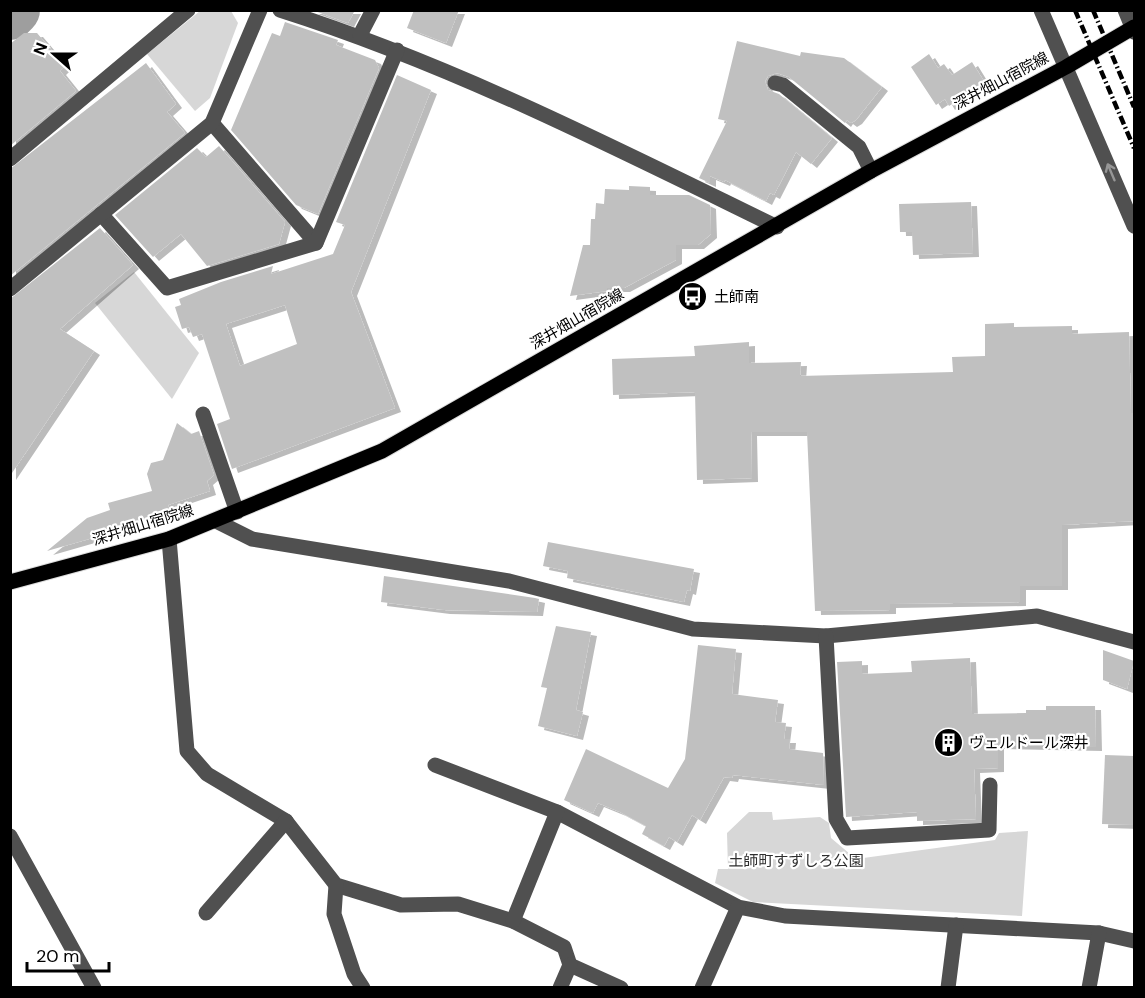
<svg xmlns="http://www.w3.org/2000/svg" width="1145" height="998" font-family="'DM Sans','Noto Sans JP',sans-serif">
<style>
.green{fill:#d7d7d7}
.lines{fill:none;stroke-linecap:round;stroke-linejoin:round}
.river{stroke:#9e9e9e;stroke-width:50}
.building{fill:#c0c0c0;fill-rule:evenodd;filter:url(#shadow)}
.major-casing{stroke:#dbdbdb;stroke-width:17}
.minor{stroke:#505050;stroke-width:15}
.major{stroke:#000;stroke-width:15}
.rail{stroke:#000;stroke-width:4.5;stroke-dasharray:9 3 1.5 3;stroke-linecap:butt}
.oneway{stroke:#969696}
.labels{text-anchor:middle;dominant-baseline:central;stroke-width:4.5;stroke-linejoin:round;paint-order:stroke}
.street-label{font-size:15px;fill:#000;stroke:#fff}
.poi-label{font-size:15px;fill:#000;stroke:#fff;text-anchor:start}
.park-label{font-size:15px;fill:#2e2e2e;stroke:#fff}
</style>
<defs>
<filter id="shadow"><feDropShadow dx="6" dy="4" stdDeviation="0" flood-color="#0004"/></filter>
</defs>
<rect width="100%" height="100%" fill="#fff"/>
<g class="green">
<path d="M200 11H231L238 23 210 98 195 111 147 54Z"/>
<path d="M134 272 199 353 172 399 95 303Z"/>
<path d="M749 812H772L773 820 820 817 829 823 831 838 856 859 995 840 999 833 1028 831 1022 916 753 902 715 883 718 869H728L727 833Z"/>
</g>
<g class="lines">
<path class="river" d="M10 15 15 10"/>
</g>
<g class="building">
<path d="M312 10H355L348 23Z"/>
<path d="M414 10H459L446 43 407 28Z"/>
<path d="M285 22 338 40 336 45 375 60 379 68 318 214 296 205 231 130 272 33 280 36Z"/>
<path d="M24 33H37L65 66 60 71 76 91 10 146V44Z"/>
<path d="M737 41 800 56 801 52 844 58 882 87 856 120 851 123 847 120 845 123 789 77 777 73 768 76 765 81 768 90 779 94 832 138 811 164 796 152 774 195 770 193 766 201 725 180 724 182 710 176V183L699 178 727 121 718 119Z"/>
<path d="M929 54 938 68 944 64 952 75 972 62 985 83 949 106 945 99 936 105 911 67Z"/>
<path d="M146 63 176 104 167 112 185 133 10 276V169Z"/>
<path d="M397 75 431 90 351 292 395 408 232 469 217 424 230 419 202 334 193 337 189 327 182 329 175 307 181 305 179 299 221 282 273 266 271 274 333 254 345 225 336 222ZM285 305 297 344 240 366 226 324Z"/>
<path d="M219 146 285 222 279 244 207 266 181 234 153 257 115 215 197 148 206 157Z"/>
<path d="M629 186 650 187V195H689L710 205 711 234 698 245H676V260L624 288H607V291L570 296 583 245H590L591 219H595L596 203 604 204 605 189 629 190Z"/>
<path d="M971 202 973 253 913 255 912 232H900L899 204Z"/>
<path d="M100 228 133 265 60 329 94 351 10 476V299Z"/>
<path d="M1014 323V327L1072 326V334L1129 332 1131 413H1134V521L1062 525V586H1020V602L890 604V610L815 611 807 432H751L752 478 697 480 695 392 613 395 612 359 695 356 694 346 749 342V363L801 362 800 376 953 372 952 357 985 356V324Z"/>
<path d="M177 423 191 434 199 431 214 475 207 481 210 491 168 505 170 511 153 516 155 520 47 551 87 518 110 510 108 503 152 491 147 474 151 463 163 460Z"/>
<path d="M548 542 694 569 690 591 687 590 684 602 567 578 568 571 543 566Z"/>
<path d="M384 576 535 598 539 599 537 612 444 610 381 602Z"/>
<path d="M556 626 591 632 576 710 583 712 577 736 538 726 547 688 541 687Z"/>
<path d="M698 645 736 649 732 694 778 700 775 722 786 723 784 739H790L789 749 823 753 824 785 733 775 732 778 724 777 700 820 692 815 677 842 669 837 664 846 642 834 646 826 620 812 598 803 593 813 564 800 586 749 668 788 685 759Z"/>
<path d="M1103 650 1134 661 1127 689 1103 680Z"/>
<path d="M970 658 972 714 1026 713V710H1046V706H1095L1096 747 998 745V768L974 769 976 819 917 821V812L846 817 837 662 862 661V674L912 672 911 661Z"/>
<path d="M1105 755 1134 756V825L1102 824Z"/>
</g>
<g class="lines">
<defs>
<path id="major" d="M10 582 169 539 382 451 871 171 1066 67 1134 27"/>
</defs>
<use href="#major" class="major-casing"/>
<g class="minor">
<path d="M280 10C453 65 615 148 777 227"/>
<path d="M1041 10 1134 226"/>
<path d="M1125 10 1134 32"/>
<path d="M360 35 373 10"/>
<path d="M775 83 783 85 859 147 871 171"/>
<path d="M212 123 316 243"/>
<path d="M10 159 188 10"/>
<path d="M101 214 167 288 316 243 397 50"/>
<path d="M10 289 212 123 260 10"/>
<path d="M203 414 237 512"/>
<path d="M216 521 252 539 509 581 693 629 826 636 1037 616 1134 642"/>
<path d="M169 539 187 751 207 774 286 821 336 885 401 905 458 904 513 921 564 947 570 965 621 988"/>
<path d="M826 636 836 819 847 838 989 830 990 785"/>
<path d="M435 765 557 812 738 907 785 916 1099 933 1134 941"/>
<path d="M10 836 94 988"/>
<path d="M336 885 334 914 354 974 363 988"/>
<path d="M206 913 286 821"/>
<path d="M513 921 557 812"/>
<path d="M560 988 570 965"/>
<path d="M702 988 738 907"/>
<path d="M948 988 956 925"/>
<path d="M1089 988 1099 933"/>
</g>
<use href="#major" class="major"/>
<g class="rail">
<path d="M1075 10 1134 148"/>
<path d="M1093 10 1134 107"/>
</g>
</g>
<defs><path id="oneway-shaft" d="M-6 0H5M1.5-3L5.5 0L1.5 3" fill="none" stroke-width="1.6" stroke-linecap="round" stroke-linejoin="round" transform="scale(1.5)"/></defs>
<use class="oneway" href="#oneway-shaft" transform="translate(1111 172) rotate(-113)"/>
<defs>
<symbol id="bus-disc" viewBox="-11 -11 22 22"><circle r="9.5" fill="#000" stroke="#fff"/><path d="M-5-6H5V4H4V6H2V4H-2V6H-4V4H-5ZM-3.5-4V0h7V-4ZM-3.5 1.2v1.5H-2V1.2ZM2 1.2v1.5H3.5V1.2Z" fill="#fff"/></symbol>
<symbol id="building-disc" viewBox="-11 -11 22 22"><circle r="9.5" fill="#000" stroke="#fff"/><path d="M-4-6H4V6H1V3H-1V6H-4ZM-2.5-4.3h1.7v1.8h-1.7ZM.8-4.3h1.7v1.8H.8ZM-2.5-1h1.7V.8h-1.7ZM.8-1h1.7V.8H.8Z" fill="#fff"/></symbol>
</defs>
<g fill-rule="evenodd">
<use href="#bus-disc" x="676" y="280" width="33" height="33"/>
<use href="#building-disc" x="932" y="726" width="33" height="33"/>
</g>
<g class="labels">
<g class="street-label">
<text transform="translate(1001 81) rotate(-28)">深井畑山宿院線</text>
<text transform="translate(577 319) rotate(-30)">深井畑山宿院線</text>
<text transform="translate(143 525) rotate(-17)">深井畑山宿院線</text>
</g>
<g class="poi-label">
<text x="714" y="297">土師南</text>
<text x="969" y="743">ヴェルドール深井</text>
</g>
<g class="park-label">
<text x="796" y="861">土師町すずしろ公園</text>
</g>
</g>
<rect width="1145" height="998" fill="none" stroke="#000000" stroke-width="24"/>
<g transform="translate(54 54) rotate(291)" stroke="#ffffff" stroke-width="4.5" paint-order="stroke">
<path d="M0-4.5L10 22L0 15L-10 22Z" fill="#000000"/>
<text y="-9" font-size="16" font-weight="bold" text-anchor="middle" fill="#000000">N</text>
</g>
<path d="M27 962v9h82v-9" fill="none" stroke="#000000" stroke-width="3"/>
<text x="36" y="962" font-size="18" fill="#000000" stroke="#ffffff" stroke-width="4.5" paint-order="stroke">20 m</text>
</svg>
